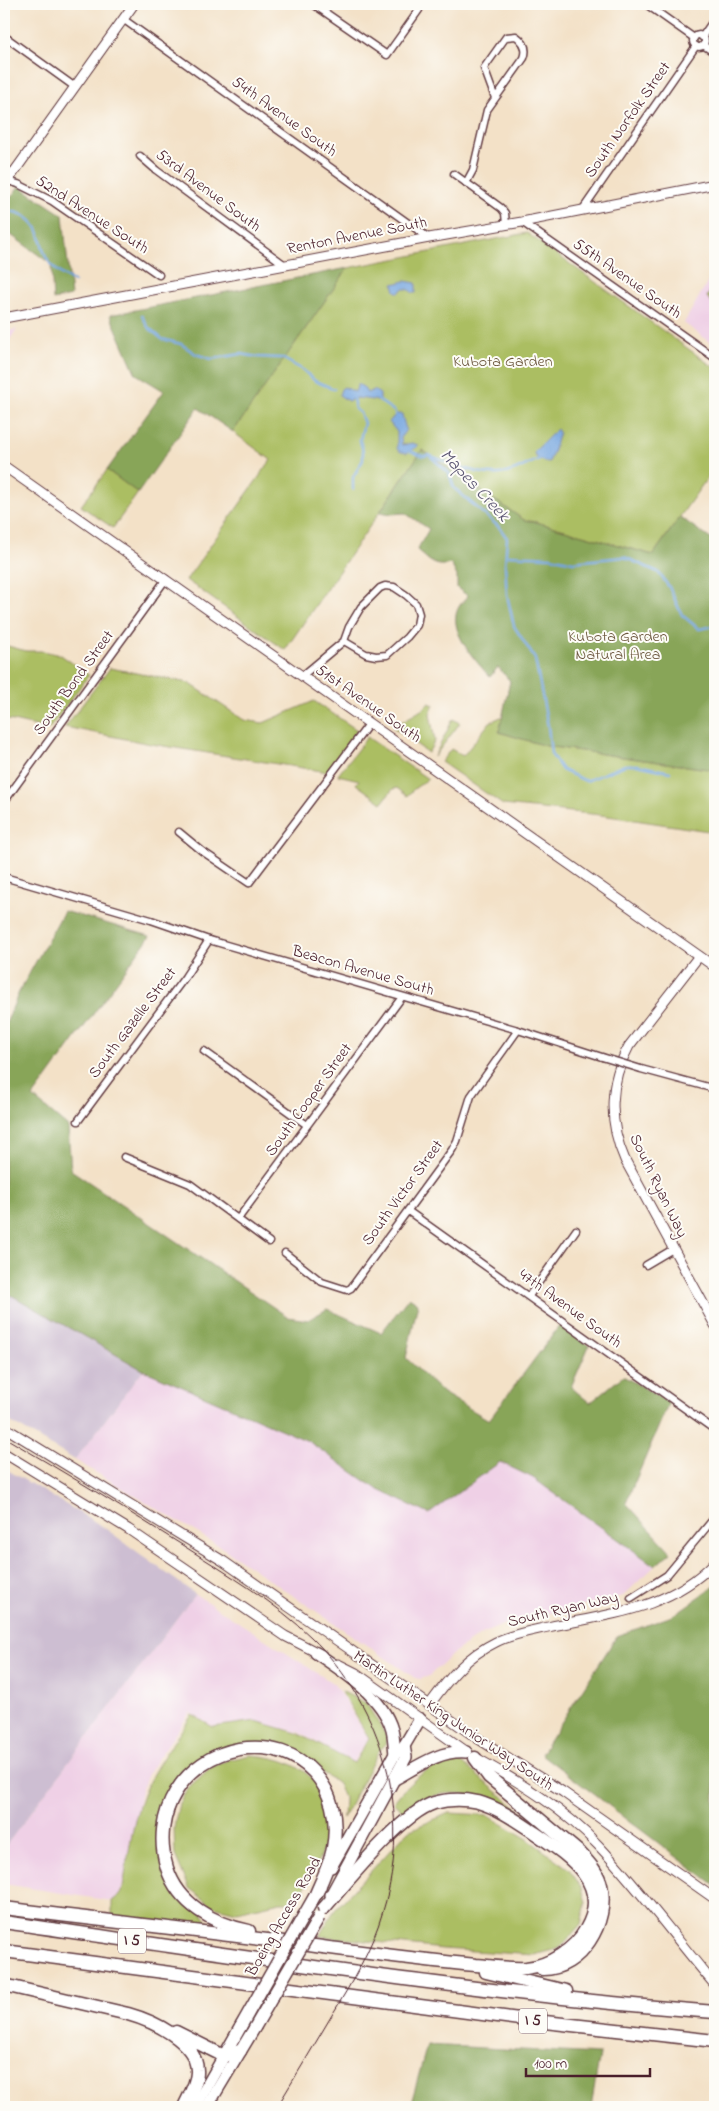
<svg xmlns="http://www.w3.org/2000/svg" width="719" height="2111" font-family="'Indie Flower',sans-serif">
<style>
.built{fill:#efd0e6}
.industrial{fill:#cdbed2}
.green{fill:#abbe62;stroke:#7a6e46}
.forest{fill:#88a558;stroke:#696242}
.water{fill:#74a5df;stroke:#5f6285}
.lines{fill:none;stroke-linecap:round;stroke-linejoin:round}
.stream{stroke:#74a5df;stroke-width:2.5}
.minor-casing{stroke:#633c42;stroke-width:9}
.tertiary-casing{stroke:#633c42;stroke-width:11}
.secondary-casing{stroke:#633c42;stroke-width:11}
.trunk-casing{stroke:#633c42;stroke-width:14}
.motorway-casing{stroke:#633c42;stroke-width:15}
.minor{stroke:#fff;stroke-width:6}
.tertiary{stroke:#fff;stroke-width:9}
.secondary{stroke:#fff;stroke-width:9}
.trunk{stroke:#fff;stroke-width:11}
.motorway{stroke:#fff;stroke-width:12}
.tram{stroke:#4a1f2b;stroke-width:1}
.minor-bridge-casing{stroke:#633c42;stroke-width:9;stroke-linecap:butt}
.trunk-bridge-casing{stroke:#633c42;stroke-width:14;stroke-linecap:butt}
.minor-bridge{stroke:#fff;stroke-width:6}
.trunk-bridge{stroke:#fff;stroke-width:11}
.labels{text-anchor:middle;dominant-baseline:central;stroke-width:4;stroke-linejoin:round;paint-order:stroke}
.shield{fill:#fdfcf7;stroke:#806168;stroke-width:1}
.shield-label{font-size:15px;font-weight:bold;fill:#4a1f2b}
.street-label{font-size:16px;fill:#4a1f2b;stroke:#fdfcf7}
.park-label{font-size:16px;fill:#6c573e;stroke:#fdfcf7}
.water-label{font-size:18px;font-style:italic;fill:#5b5573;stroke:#fdfcf7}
</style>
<rect width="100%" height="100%" fill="#fdfcf7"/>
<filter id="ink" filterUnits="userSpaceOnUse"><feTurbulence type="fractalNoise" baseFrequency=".02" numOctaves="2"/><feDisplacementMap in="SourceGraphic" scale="10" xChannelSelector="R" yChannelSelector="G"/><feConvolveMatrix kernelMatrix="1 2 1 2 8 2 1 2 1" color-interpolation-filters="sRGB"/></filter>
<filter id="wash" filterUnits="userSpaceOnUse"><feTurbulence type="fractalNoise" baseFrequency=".0096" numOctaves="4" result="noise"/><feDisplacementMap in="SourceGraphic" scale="20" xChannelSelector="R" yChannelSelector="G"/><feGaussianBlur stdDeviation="1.12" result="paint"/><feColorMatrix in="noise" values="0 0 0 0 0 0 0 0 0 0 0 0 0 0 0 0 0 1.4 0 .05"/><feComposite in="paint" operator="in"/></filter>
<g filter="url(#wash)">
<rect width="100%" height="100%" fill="#f3e1c7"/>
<g class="built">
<path d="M715 269V346L684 323Z"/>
<path d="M17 329 4 348V332Z"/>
<path d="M143 1370 308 1441 377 1489 428 1514 500 1462 533 1478 655 1566 623 1596 507 1623 480 1635 455 1652 429 1676 420 1679 415 1678 221 1547 75 1460Z"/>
<path d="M195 1594 334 1684 368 1738 353 1762 298 1732 256 1721 213 1726 190 1713 150 1770 141 1791 121 1893 112 1901 4 1884V1848Z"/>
</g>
<g class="industrial">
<path d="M4 1291 143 1370 75 1460 4 1418Z"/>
<path d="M4 1468 102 1526 195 1594 4 1848Z"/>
</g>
<g class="green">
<path d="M527 233 715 368V467L653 555 536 522 524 520 422 450 285 650 186 580 271 460 233 432 348 268Z"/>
<path d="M715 283V306L707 297Z"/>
<path d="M107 470 138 493 113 528 81 506Z"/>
<path d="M4 645 26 651H43L61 655 89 675 49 729 4 719Z"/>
<path d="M110 668 189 683 244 720 263 723 314 701 357 730 328 772 151 744 65 727Z"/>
<path d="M429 703 434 705 430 714 435 741 428 753 393 727 423 709Z"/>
<path d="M503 716 499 732 546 746 715 770V832L601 815 503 805 441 762 451 749 463 756 490 722Z"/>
<path d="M453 719 460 723 434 757Z"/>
<path d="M367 737 428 779 414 789 407 796 397 788 393 789 382 803 356 784 359 780 338 775Z"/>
<path d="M341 1691 366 1703 387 1737 385 1745 378 1752 343 1818 344 1798 338 1784 302 1757 238 1745 177 1781 160 1854 209 1923 208 1925H192L112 1916V1901L122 1893C128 1861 131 1825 143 1795 154 1766 175 1741 192 1715L213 1727 256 1721 297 1733 354 1763 369 1738Z"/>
<path d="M250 1755C283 1757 315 1768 325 1802 328 1812 330 1822 328 1832 323 1857 308 1879 297 1902H280L237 1912 213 1906 189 1888 175 1855 174 1828 179 1803 189 1787 210 1768 228 1760Z"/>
<path d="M455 1761 461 1762 525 1815 523 1817C488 1794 439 1780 404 1812L393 1803C408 1783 428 1764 455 1761Z"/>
<path d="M449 1813 487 1815 526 1838 569 1869 582 1888 586 1903 581 1924 560 1948 534 1955 443 1949 319 1936 334 1911 408 1831Z"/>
</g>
<g class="forest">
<path d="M19 186 63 215 71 296 53 300 51 264 4 230V207Z"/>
<path d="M348 268 233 432 198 408 138 493 107 470 164 391 136 374 110 315Z"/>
<path d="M422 450 524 520 536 522 653 555 680 517 715 542V770L546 746 499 732 510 681 498 667 490 677C476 661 444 628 460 605 462 602 466 599 468 596L457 588V576L451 564C434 568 430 561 417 550L429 529 405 513 391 514 380 512Z"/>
<path d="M64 911 150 936 33 1097 68 1127 71 1170 288 1317 308 1320 327 1309 381 1333 409 1297 418 1303 406 1358 443 1393 489 1420 560 1325 589 1346 571 1387 590 1403 623 1376 669 1402 626 1503 671 1552 655 1566 533 1478 500 1462 429 1514 377 1489 308 1441 143 1370 4 1291V1028L19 992Z"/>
<path d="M715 1586V1886L541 1754 617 1636 672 1616Z"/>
<path d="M427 2045 600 2054 591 2107H410Z"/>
</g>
<g class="water">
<path d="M405 281 416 283V293H413L408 289H402L399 293 395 291 393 284Z"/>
<path d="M358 384 363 387 367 393 374 390 380 394V401L357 398 348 401 339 395 341 389 344 387 355 392Z"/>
<path d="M396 414H402C403 420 405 425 406 430L401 437 402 445 412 443 418 445 417 447 407 453 401 452 397 449V432L389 422Z"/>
<path d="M557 429 559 432 553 453 549 462H544L535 456 534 452Z"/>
</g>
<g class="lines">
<g class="stream">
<path d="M7 210C13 212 21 213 26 217 41 228 39 236 44 252 48 266 61 275 74 282"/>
<path d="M142 316 148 327 162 339 181 344 196 354 211 359 241 354 257 357 282 358 303 370 315 381 334 389"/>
<path d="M378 400 394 411 396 415"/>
<path d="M410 451 423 456 429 455 449 473 454 488 499 527 507 538 505 565 507 595 514 626 535 659 548 726 551 754 562 770 586 781 625 765H637L670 772"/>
<path d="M431 456C449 463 480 476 499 474 513 473 526 465 539 459"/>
<path d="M353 489V477L363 460V452L360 440 364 423 360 413 355 409 353 398"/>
<path d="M507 555 551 557 573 562 624 557 658 572 669 587 682 615 699 629 715 626"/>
</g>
</g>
</g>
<g filter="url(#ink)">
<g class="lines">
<defs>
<g id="minor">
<path d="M313 4 387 55 419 10"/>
<path d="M646 4 694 38"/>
<path d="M123 19 429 238"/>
<circle cx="699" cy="41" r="6"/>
<path d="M4 36 75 87"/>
<path d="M702 37 715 18"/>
<path d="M703 45 715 53"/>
<path d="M140 156 156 170 285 265"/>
<path d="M4 168 12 174"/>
<path d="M454 174 501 208 505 213 506 225"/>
<path d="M5 180 18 184 52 201 159 275"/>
<path d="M466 183 473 170 487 110 524 58C528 48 523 41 516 36L506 37 484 68 495 98"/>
<path d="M583 209 696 46"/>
<path d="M522 222 715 358"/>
<path d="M302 676 344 641 349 627 361 607 380 588 385 586 394 587 406 595 416 604 419 614 417 625 407 637 387 655 376 656 366 654 344 641"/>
<path d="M4 802 166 579"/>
<path d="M179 832 202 851 249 883 369 724"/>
<path d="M4 877 151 920 209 940 518 1030 602 1057"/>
<path d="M204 1051 307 1125"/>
<path d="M641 1069 715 1089"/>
<path d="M78 1121 185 977 209 940"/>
<path d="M124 1157 190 1184 269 1242"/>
<path d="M408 1211 715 1430"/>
<path d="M238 1219 402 997"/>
<path d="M285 1253 322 1282 347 1290 351 1288 452 1150 457 1141 471 1096 518 1030"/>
<path d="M646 1265 673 1249"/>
<path d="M529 1296 576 1230"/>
<path d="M631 1598 667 1575 715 1517"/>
</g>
<g id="tertiary">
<path d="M4 186 134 4"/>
<path d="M4 466 715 967"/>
<path d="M699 956 629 1046C609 1082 608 1122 625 1160L715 1325"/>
<path d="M430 1704C449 1678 467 1656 496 1642 512 1634 530 1631 548 1627 609 1614 669 1610 715 1562"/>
</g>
<g id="secondary">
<path d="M4 318 429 238 522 222 715 184"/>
<path d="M4 1427 223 1561 477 1738 563 1792 715 1899"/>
<path d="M4 1453 128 1529 285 1636 322 1655"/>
<path d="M338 1664 356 1673 467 1752"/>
<path d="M478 1759C521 1783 564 1809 598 1845 640 1889 676 1939 715 1985"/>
</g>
<g id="trunk">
<path d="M316 1653C343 1671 383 1697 392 1730 394 1738 394 1746 395 1754"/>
<path d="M395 1779C417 1767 439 1750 466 1752"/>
<path d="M331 1867 395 1754 404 1746 420 1719"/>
<path d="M331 1895 406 1757 404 1746"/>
<path d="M304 1915 320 1887"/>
<path d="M195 2107 241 2026"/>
<path d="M207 2107 255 2027"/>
</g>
<g id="motorway">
<path d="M475 1758 489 1777 580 1853C588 1862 598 1872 601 1885 610 1921 581 1970 542 1969"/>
<path d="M4 1908C115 1922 227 1934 338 1949 384 1955 430 1961 476 1965 492 1966 510 1969 526 1968 549 1966 575 1949 586 1929 613 1884 567 1855 535 1833 517 1821 499 1808 478 1802 464 1799 448 1799 434 1803 402 1813 347 1882 324 1908"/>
<path d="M4 1922C240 1956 477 1994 715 2012"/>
<path d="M249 1931C214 1924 178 1904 167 1868 150 1814 183 1759 239 1749 302 1739 344 1788 333 1848 330 1864 322 1880 316 1894"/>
<path d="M4 1951 527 2020 715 2041"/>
<path d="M486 1972 566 1991"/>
<path d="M4 1985 128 2014C153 2021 196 2041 197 2070 198 2082 189 2096 184 2107"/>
<path d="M176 2032 224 2056 240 2051"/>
</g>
</defs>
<use href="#minor" class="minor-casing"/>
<use href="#tertiary" class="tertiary-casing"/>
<use href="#secondary" class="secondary-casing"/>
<use href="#trunk" class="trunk-casing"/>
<use href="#motorway" class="motorway-casing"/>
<use href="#minor" class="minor"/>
<use href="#tertiary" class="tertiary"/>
<use href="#secondary" class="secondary"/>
<use href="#trunk" class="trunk"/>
<use href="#motorway" class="motorway"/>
<path class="tram" d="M4 1437C65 1473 127 1510 187 1548 229 1575 275 1602 311 1637 384 1707 413 1814 383 1911 372 1949 352 1982 332 2015 314 2046 295 2077 277 2107"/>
<defs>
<path id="minor-bridge" d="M602 1057 641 1069"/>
<g id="trunk-bridge">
<path d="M241 2026 304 1915"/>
<path d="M255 2027 319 1917"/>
</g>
</defs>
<use href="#minor-bridge" class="minor-bridge-casing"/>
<use href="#trunk-bridge" class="trunk-bridge-casing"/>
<use href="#minor-bridge" class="minor-bridge"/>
<use href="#trunk-bridge" class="trunk-bridge"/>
</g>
</g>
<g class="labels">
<g class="shield">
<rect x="118" y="1928.5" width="28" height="25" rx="4"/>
<rect x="519" y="2008.5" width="28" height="25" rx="4"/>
</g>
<g class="shield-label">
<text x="132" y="1941">I 5</text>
<text x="533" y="2021">I 5</text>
</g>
<g class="street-label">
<text transform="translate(284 117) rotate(36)">54th Avenue South</text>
<text transform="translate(628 120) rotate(-55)">South Norfolk Street</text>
<text transform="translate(208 191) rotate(37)">53rd Avenue South</text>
<text transform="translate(92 215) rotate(33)">52nd Avenue South</text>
<text transform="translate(357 236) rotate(-11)">Renton Avenue South</text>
<text transform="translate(627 279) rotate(35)">55th Avenue South</text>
<text transform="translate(74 683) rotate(-54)">South Bond Street</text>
<text transform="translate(368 704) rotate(35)">51st Avenue South</text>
<text transform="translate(363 971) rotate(16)">Beacon Avenue South</text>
<text transform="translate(133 1023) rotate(-53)">South Gazelle Street</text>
<text transform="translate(309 1100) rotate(-54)">South Cooper Street</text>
<text transform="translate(658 1186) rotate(64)">South Ryan Way</text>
<text transform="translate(403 1193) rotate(-54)">South Victor Street</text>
<text transform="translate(570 1309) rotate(36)">47th Avenue South</text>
<text transform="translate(563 1610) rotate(-13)">South Ryan Way</text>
<text transform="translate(453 1721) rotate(34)">Martin Luther King Junior Way South</text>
<text transform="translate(284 1917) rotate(-60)">Boeing Access Road</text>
</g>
<g class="park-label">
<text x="503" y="362">Kubota Garden</text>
<text x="618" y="637">Kubota Garden<tspan x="618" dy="18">Natural Area</tspan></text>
</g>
<g class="water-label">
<text transform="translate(474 486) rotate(47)">Mapes Creek</text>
</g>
</g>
<rect width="719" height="2111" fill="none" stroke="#fdfcf7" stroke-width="20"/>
<path d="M526 2068v8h124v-8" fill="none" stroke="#4a1f2b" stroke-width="2.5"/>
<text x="534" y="2068" font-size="15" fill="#4a1f2b" stroke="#fdfcf7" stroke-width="4" paint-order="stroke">100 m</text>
</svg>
